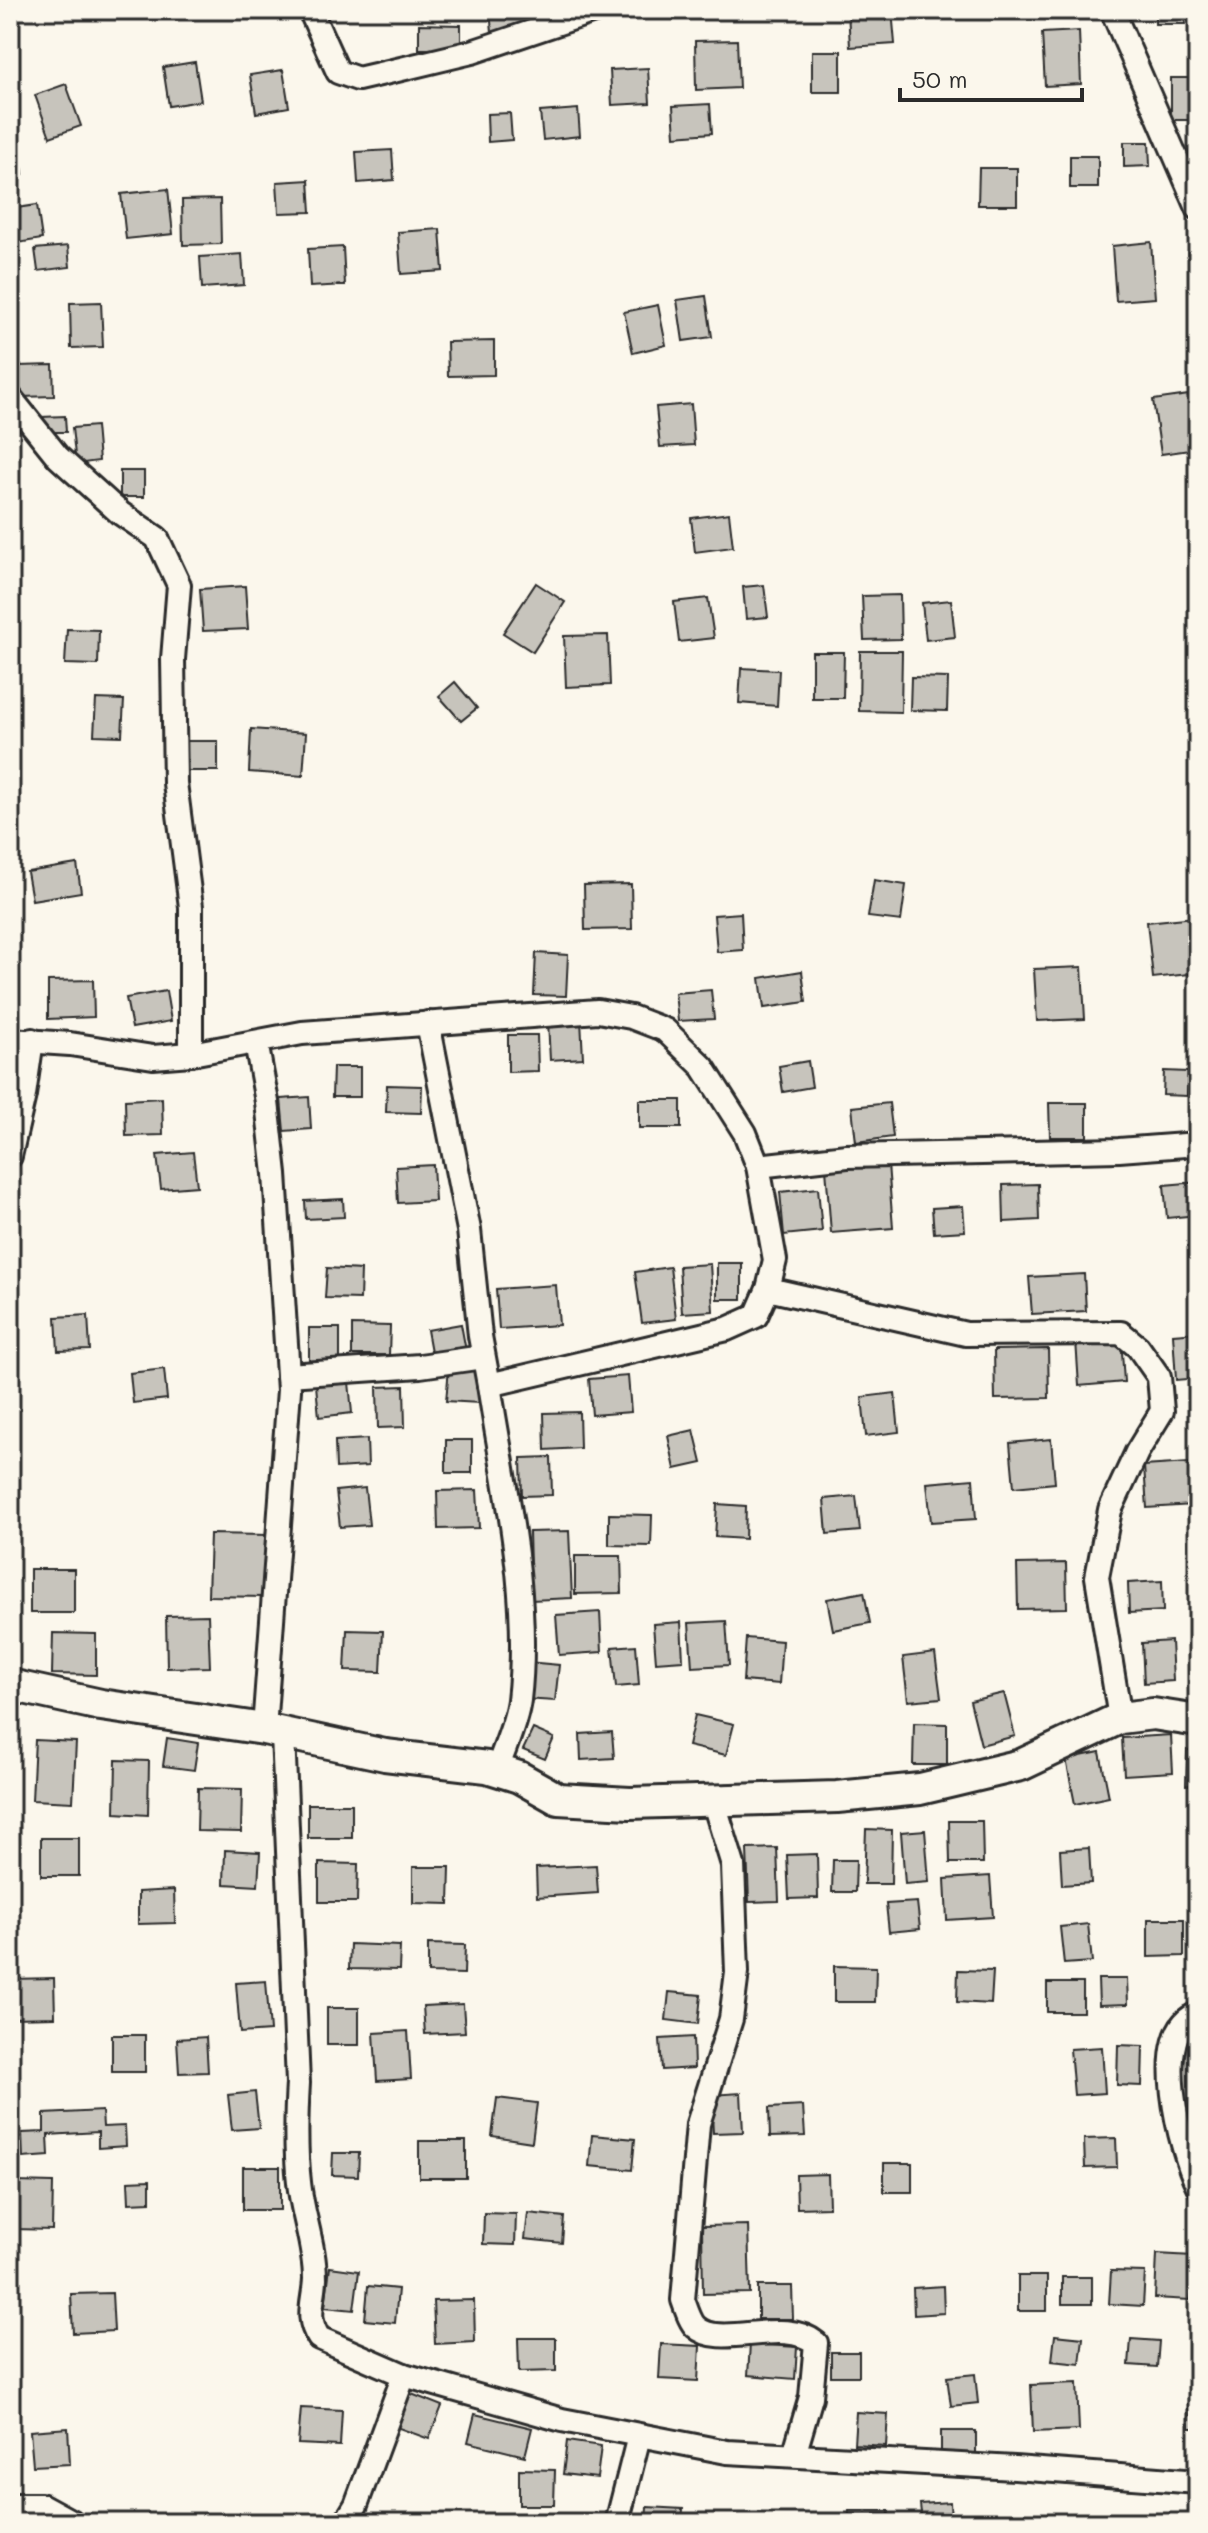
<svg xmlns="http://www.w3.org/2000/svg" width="1208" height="2533" font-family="Mali,sans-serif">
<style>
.building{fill:#c7c4bc;stroke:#2b2b2b;stroke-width:2}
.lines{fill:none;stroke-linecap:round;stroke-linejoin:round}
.minor-casing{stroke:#2b2b2b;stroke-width:28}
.secondary-casing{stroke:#2b2b2b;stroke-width:36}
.minor{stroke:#fbf7ec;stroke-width:22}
.secondary{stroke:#fbf7ec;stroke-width:30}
</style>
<rect width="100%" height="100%" fill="#fbf7ec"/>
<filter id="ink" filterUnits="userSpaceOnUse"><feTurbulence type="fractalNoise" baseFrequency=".0125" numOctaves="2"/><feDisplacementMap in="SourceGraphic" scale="16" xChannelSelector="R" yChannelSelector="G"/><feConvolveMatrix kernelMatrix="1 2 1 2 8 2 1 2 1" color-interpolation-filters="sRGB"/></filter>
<g filter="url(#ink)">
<g class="building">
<path d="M167 10H204L169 17Z"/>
<path d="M490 10H523L525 28 492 32Z"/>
<path d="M848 10H892L895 44 850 47Z"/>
<rect x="1155" y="10" width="30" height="14"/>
<path d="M419 24 461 25V49H419Z"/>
<path d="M1079 31 1081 84 1045 86 1042 33Z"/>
<path d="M737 40 739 88 696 90 695 41Z"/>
<rect x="812" y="51" width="29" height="41"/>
<path d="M195 62 201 101 169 106 163 67Z"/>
<path d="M648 68 650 103 612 105 610 70Z"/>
<path d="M283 70 289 107 256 113 250 75Z"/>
<rect x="1171" y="78" width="27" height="42"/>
<path d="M66 84 81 126 50 137 35 95Z"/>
<path d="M710 104 712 133 675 136 673 106Z"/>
<path d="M15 106 19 138 10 139V107Z"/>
<path d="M578 109 580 136 543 140 540 112Z"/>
<path d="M510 113 512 140 488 142 487 114Z"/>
<path d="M1124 142H1149L1150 166 1124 167Z"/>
<path d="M19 146 23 174 10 176V147Z"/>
<path d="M392 150 394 180 358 183 356 152Z"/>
<rect x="1070" y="156" width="28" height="32"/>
<path d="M979 168H1017V205H978Z"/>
<path d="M309 180 311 212 279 213 277 182Z"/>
<path d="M168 189 173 234 126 239 121 194Z"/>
<path d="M220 199 221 244 183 245 182 200Z"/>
<path d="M37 205 42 239 11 244 10 209Z"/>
<path d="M440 229 443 271 401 274 398 232Z"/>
<path d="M1151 242 1155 298 1116 301 1112 246Z"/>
<path d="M68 246 70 267 38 271 35 249Z"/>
<path d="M343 247 345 285 310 287 308 249Z"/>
<path d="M242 254 244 285 202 288 200 257Z"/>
<path d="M10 277H17L19 314H10Z"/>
<path d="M706 296 712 337 683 341 677 300Z"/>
<path d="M101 302 103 347 71 348 70 303Z"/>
<path d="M658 305 666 345 633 353 624 312Z"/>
<path d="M494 341V375L448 376 447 342Z"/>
<path d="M53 365 54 396 20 397 18 366Z"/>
<path d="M1189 395 1197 449 1161 454 1153 400Z"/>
<path d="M691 404 694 445 660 447 656 407Z"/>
<path d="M65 416 66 432H42L41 417Z"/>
<path d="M96 426 99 461 76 464 72 428Z"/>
<rect x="120" y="471" width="24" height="26"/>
<path d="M729 513 733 547 695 552 691 518Z"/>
<path d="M536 583 565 602 533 652 503 633Z"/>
<path d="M764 585 768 617 746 619 743 587Z"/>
<path d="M245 586 248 629 203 631 200 589Z"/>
<path d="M900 595 901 639 864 640 862 596Z"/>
<path d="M708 598 714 638 679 642 674 602Z"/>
<path d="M951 600 955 637 926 640 922 603Z"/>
<path d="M67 629 99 630 98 665 65 664Z"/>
<path d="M608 635 610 685 566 687 564 636Z"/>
<path d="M860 651H902L901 712 859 711Z"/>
<path d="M812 652H844L843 698H812Z"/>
<path d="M741 668 779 670 777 706 739 703Z"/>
<path d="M911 677 948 678 947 711 910 710Z"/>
<path d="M455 682 477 708 461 721 439 696Z"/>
<path d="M96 699 124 700 122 736 94 735Z"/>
<path d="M251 729 306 733 303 776 249 772Z"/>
<rect x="186" y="741" width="32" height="30"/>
<path d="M77 864 81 892 32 900 27 872Z"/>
<path d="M874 880 906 885 901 921 868 917Z"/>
<path d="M631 884 632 929 585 930 584 885Z"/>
<path d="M741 913 743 950 717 952 714 915Z"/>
<path d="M1194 917 1198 973 1153 978 1147 922Z"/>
<path d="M536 953 568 955 566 996 534 995Z"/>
<path d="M1082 967 1085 1019 1037 1021 1034 969Z"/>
<path d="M802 971 806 1002 764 1008 760 978Z"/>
<path d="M93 980 94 1017 48 1019V981Z"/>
<path d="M711 990 714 1019 678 1021 675 993Z"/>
<path d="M166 991 171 1021 132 1028 126 998Z"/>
<path d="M581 1020 583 1058 550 1060 548 1021Z"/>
<path d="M508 1035H537L538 1071 508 1072Z"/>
<path d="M808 1061 812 1087 783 1092 779 1066Z"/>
<path d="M333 1067H360V1097H332Z"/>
<path d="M1164 1071 1188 1072 1187 1096 1163 1095Z"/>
<path d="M387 1085 422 1086 421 1113 386 1112Z"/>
<path d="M309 1097 311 1129 284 1131 281 1099Z"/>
<path d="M162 1098 163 1135 126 1136 125 1100Z"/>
<rect x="639" y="1100" width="42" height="28"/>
<path d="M889 1103 893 1137 856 1142 852 1107Z"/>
<path d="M1049 1103H1087V1137H1050Z"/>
<path d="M193 1152 197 1186 161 1189 157 1155Z"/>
<path d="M888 1164 893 1228 831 1233 826 1168Z"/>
<path d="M433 1165 435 1201 398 1203 396 1167Z"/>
<path d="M1198 1182V1215L1167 1218 1164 1185Z"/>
<path d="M1038 1184 1039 1220 1004 1222 1003 1185Z"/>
<path d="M818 1188 822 1231 784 1235 780 1192Z"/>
<path d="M343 1199 344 1217 306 1219 305 1201Z"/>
<path d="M963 1206 965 1231 934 1233 932 1208Z"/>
<rect x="717" y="1263" width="25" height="36"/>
<path d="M710 1264 713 1311 682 1313 679 1266Z"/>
<path d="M670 1267 676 1319 642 1323 635 1272Z"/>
<path d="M327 1268 361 1270 360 1299 325 1298Z"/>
<path d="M1084 1274 1086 1311 1032 1314 1029 1277Z"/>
<path d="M556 1285 559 1325 499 1329 496 1289Z"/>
<path d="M88 1315 90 1350 58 1351 56 1317Z"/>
<path d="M461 1324 466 1351 432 1357 427 1330Z"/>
<path d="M352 1325 390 1326 389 1355H352Z"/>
<rect x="309" y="1328" width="31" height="36"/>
<path d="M1198 1332V1378L1176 1380 1173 1334Z"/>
<path d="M1121 1337 1124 1382 1079 1386 1076 1340Z"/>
<path d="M1048 1349 1049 1398 995 1399 994 1350Z"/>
<path d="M449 1368 482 1370 479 1403 446 1401Z"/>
<path d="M164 1369 167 1399 133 1403 130 1373Z"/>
<path d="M628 1376 631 1412 592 1415 589 1379Z"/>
<path d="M349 1382 352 1413 319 1417 316 1385Z"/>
<path d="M404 1386 405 1427 378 1428 377 1387Z"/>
<path d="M895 1393 899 1432 866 1436 862 1397Z"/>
<path d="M579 1412 580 1448 545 1450 544 1413Z"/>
<path d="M694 1430 702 1463 675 1469 668 1436Z"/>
<path d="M367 1439 368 1466 336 1468 335 1441Z"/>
<path d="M1051 1439 1055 1483 1014 1487 1010 1443Z"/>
<rect x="446" y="1440" width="26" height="33"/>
<path d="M551 1457 552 1495 522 1496 521 1458Z"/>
<path d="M1189 1463 1192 1505 1147 1508 1144 1466Z"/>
<path d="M973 1479 976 1519 931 1522 927 1483Z"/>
<path d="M365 1488 369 1525 340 1527 336 1491Z"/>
<path d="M477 1490 479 1528 438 1529 437 1491Z"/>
<path d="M856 1496 860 1531 827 1534 824 1499Z"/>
<path d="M717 1504 746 1506 745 1539 715 1537Z"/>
<path d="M609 1514 652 1515 651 1546 609 1545Z"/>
<path d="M569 1531 572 1598 531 1600 529 1532Z"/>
<path d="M210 1534 268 1535 267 1597 208 1596Z"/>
<path d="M575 1556H621L622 1593 575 1594Z"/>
<path d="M1066 1563 1067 1608 1018 1609 1017 1564Z"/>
<rect x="30" y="1569" width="44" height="44"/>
<path d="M1162 1581 1163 1611 1129 1613 1128 1583Z"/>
<path d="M864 1592 870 1623 833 1630 827 1599Z"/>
<path d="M600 1612 602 1652 559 1655 556 1615Z"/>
<path d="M208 1615 210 1667 167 1668 166 1616Z"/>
<path d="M726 1621 729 1665 692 1667 689 1623Z"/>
<path d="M681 1622 683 1660 656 1662 653 1624Z"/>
<path d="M347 1630 383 1631 381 1672 345 1671Z"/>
<path d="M53 1633 96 1634V1675L52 1674Z"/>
<path d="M746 1638 782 1641 779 1684 743 1681Z"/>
<path d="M1171 1641 1173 1681 1144 1683 1142 1643Z"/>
<path d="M636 1645 639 1685 616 1687 612 1647Z"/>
<path d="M935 1653 941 1698 908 1701 903 1657Z"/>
<path d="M527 1662 559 1665 555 1701 524 1699Z"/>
<path d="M1004 1693 1015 1736 981 1745 970 1701Z"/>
<path d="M695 1715 734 1724 726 1755 688 1746Z"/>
<path d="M914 1723 947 1724V1765H913Z"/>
<path d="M533 1729 554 1738 545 1759 523 1750Z"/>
<path d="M612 1732 614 1758 581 1760 580 1734Z"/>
<path d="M1171 1735 1173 1772 1124 1775 1122 1738Z"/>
<path d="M167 1738 198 1743 194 1770 163 1766Z"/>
<path d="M35 1740 76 1742 73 1802 32 1800Z"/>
<path d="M1187 1750H1198V1785H1186Z"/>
<path d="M1100 1752 1109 1797 1075 1804 1066 1759Z"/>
<path d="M116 1760 149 1761 148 1815 115 1813Z"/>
<path d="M198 1788 242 1789 241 1832 197 1831Z"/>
<rect x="308" y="1804" width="44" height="34"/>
<path d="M949 1821H982L983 1863H950Z"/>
<path d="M866 1829 892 1830 891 1884H864Z"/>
<path d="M925 1830 929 1882 905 1884 901 1832Z"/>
<rect x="41" y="1838" width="38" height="38"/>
<path d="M777 1848 779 1901 749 1902 747 1849Z"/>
<path d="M1089 1848 1091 1883 1062 1885 1060 1850Z"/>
<path d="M225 1850 260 1852 258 1886 224 1884Z"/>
<path d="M817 1854 818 1898 789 1899 787 1855Z"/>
<path d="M833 1860H856L855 1892H832Z"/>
<path d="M319 1863 358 1864 357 1902H319Z"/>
<path d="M596 1865 598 1893 537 1897 536 1868Z"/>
<path d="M413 1867H450L449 1904 413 1903Z"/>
<path d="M990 1876 993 1917 947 1920 945 1879Z"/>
<path d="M174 1890 175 1923 138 1924V1892Z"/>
<path d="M917 1902 920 1929 889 1932 886 1904Z"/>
<path d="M1148 1919H1184V1956L1148 1957Z"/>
<path d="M1088 1924 1092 1962 1064 1964 1060 1927Z"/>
<path d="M350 1944 400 1946 399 1970 349 1969Z"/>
<path d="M428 1944 465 1945 464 1974 428 1973Z"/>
<path d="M834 1966 876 1967 875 2002H834Z"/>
<path d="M958 1970 993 1971 991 2004 957 2002Z"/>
<path d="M54 1978 55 2017 12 2018 11 1979Z"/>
<path d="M1098 1979H1127L1128 2004 1099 2005Z"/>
<path d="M266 1981 270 2031 240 2033 236 1983Z"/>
<rect x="1047" y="1983" width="36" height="29"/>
<path d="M669 1992 701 1995 698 2024 666 2020Z"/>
<path d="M463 2004 465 2032 425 2034 423 2006Z"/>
<rect x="327" y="2008" width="32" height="37"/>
<path d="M408 2031 411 2079 377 2081 374 2033Z"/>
<path d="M1198 2033V2080H1193L1190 2034Z"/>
<rect x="112" y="2035" width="33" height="37"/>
<path d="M206 2037 208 2072 179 2073 177 2039Z"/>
<path d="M693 2037 694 2068 662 2070 660 2039Z"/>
<path d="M1118 2045 1143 2046 1142 2086 1117 2085Z"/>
<path d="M1102 2047 1105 2093 1074 2095 1070 2049Z"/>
<path d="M255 2092 259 2128 232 2130 228 2095Z"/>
<path d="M741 2093 743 2132 713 2133 711 2095Z"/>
<path d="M497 2098 537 2103 532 2142 492 2136Z"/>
<path d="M803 2106 805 2136 770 2137 769 2108Z"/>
<path d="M102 2111 103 2127 125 2126 126 2146 98 2148V2132L48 2135 49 2156 23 2158 22 2133 44 2132V2114Z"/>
<path d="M592 2135 635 2139 632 2170 589 2166Z"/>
<path d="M1116 2138 1117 2167 1085 2168 1084 2139Z"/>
<rect x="419" y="2141" width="47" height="37"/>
<path d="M333 2153H359L358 2176 332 2175Z"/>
<rect x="884" y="2163" width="28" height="29"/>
<rect x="243" y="2167" width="37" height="43"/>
<path d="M828 2174 829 2207 797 2208 796 2175Z"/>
<path d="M150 2180V2202L129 2203 128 2181Z"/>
<path d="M16 2182 53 2183 52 2230 15 2229Z"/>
<path d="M484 2213 516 2214 515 2245 483 2244Z"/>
<path d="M528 2213 564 2217 562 2243 525 2239Z"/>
<path d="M748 2225 750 2293 703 2294 702 2226Z"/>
<path d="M1157 2254 1193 2256 1190 2300 1155 2298Z"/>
<path d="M330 2267 359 2271 354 2310 325 2307Z"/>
<path d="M1111 2271 1145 2272 1143 2306 1109 2304Z"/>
<rect x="1018" y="2276" width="29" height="35"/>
<rect x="1062" y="2277" width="30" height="27"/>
<path d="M368 2286 398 2289 395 2323 365 2320Z"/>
<path d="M758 2286H792L793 2319H758Z"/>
<path d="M943 2286 944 2313 914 2315 913 2288Z"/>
<path d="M112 2293 114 2331 73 2333 71 2294Z"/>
<path d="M474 2300 475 2342 435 2344 433 2301Z"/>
<path d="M1055 2335 1083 2338 1080 2364 1052 2361Z"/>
<path d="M518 2338H556V2371L519 2372Z"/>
<path d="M1131 2339 1159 2341 1157 2367 1129 2365Z"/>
<path d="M661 2344 700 2346 698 2381 659 2379Z"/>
<path d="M750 2344 797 2347 795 2379 748 2375Z"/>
<rect x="831" y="2352" width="28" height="24"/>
<path d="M975 2374 978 2403 951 2406 947 2377Z"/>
<path d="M1077 2383 1079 2430 1033 2432 1031 2385Z"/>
<path d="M1188 2389H1198V2428H1189Z"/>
<path d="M409 2393 442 2406 429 2439 396 2427Z"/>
<path d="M301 2408 342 2410 340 2446 298 2444Z"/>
<path d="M856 2412 888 2414 886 2446 854 2444Z"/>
<path d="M475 2414 532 2428 525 2456 468 2442Z"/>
<path d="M68 2428 70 2464 33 2466 30 2431Z"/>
<rect x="941" y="2431" width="35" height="28"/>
<path d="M567 2441 601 2446 597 2478 563 2474Z"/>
<path d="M519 2469 555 2470 554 2505H519Z"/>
<path d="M950 2502 951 2523H922L920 2504Z"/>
<path d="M647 2507 683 2509 682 2523H646Z"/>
<path d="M849 2511H889L888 2523H848Z"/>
<path d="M713 2520 753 2521V2523H713Z"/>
</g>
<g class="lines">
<defs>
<g id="minor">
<path d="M310 10 338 72 358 79 397 70 472 52 597 10"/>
<path d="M1112 10 1198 208"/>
<path d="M10 397 58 457 120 513 157 538 179 585 173 659 175 783 191 907V1054"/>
<path d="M428 1023 469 1230 480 1336 489 1385"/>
<path d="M10 1040 70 1044 153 1057 191 1054 302 1033 598 1011 631 1017 665 1030 703 1067 745 1133 758 1166 847 1156 1119 1150 1198 1144"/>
<path d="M256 1042 267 1102 275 1174 289 1390 264 1729"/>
<path d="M10 1156 24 1095 32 1040"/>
<path d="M768 1289 966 1334 1121 1333 1138 1347 1159 1377 1162 1411 1137 1452 1110 1510 1097 1577 1120 1718"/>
<path d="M288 1375 420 1366 483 1357"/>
<path d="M283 1735 298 2083C296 2116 295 2149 299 2182 302 2214 315 2246 315 2279 314 2302 305 2317 319 2338L404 2375 356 2505 345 2523"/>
<path d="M497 1770C504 1748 516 1724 519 1700 531 1596 505 1488 489 1385L727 1329 756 1316 768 1289 775 1260 758 1166"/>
<path d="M714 1803 733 1865 737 1972 731 2019 698 2124 683 2300C686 2308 690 2322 696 2327 721 2350 784 2316 816 2343L811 2397 794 2455"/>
<path d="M1198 2014C1148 2029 1181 2153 1198 2186"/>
<path d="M404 2375 562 2420 727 2452 1015 2468 1198 2482"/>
<path d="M10 2505H41L74 2523"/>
<path d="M617 2523 639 2436"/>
</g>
<path id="secondary" d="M10 1685 101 1705 264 1729 385 1755 487 1767 519 1777 558 1799 630 1803 837 1797 920 1789 1021 1765 1120 1718 1153 1714 1198 1721"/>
</defs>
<use href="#minor" class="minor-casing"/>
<use href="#secondary" class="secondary-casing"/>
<use href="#minor" class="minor"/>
<use href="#secondary" class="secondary"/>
</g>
</g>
<rect width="1208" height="2533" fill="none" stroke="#fbf7ec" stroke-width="40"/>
<rect x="20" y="20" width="1168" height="2493" fill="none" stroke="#2b2b2b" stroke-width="3" filter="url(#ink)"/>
<path d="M900 88v12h182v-12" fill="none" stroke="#2b2b2b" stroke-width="4"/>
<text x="912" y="88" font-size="24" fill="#2b2b2b" stroke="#fbf7ec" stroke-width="6" paint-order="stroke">50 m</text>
</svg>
